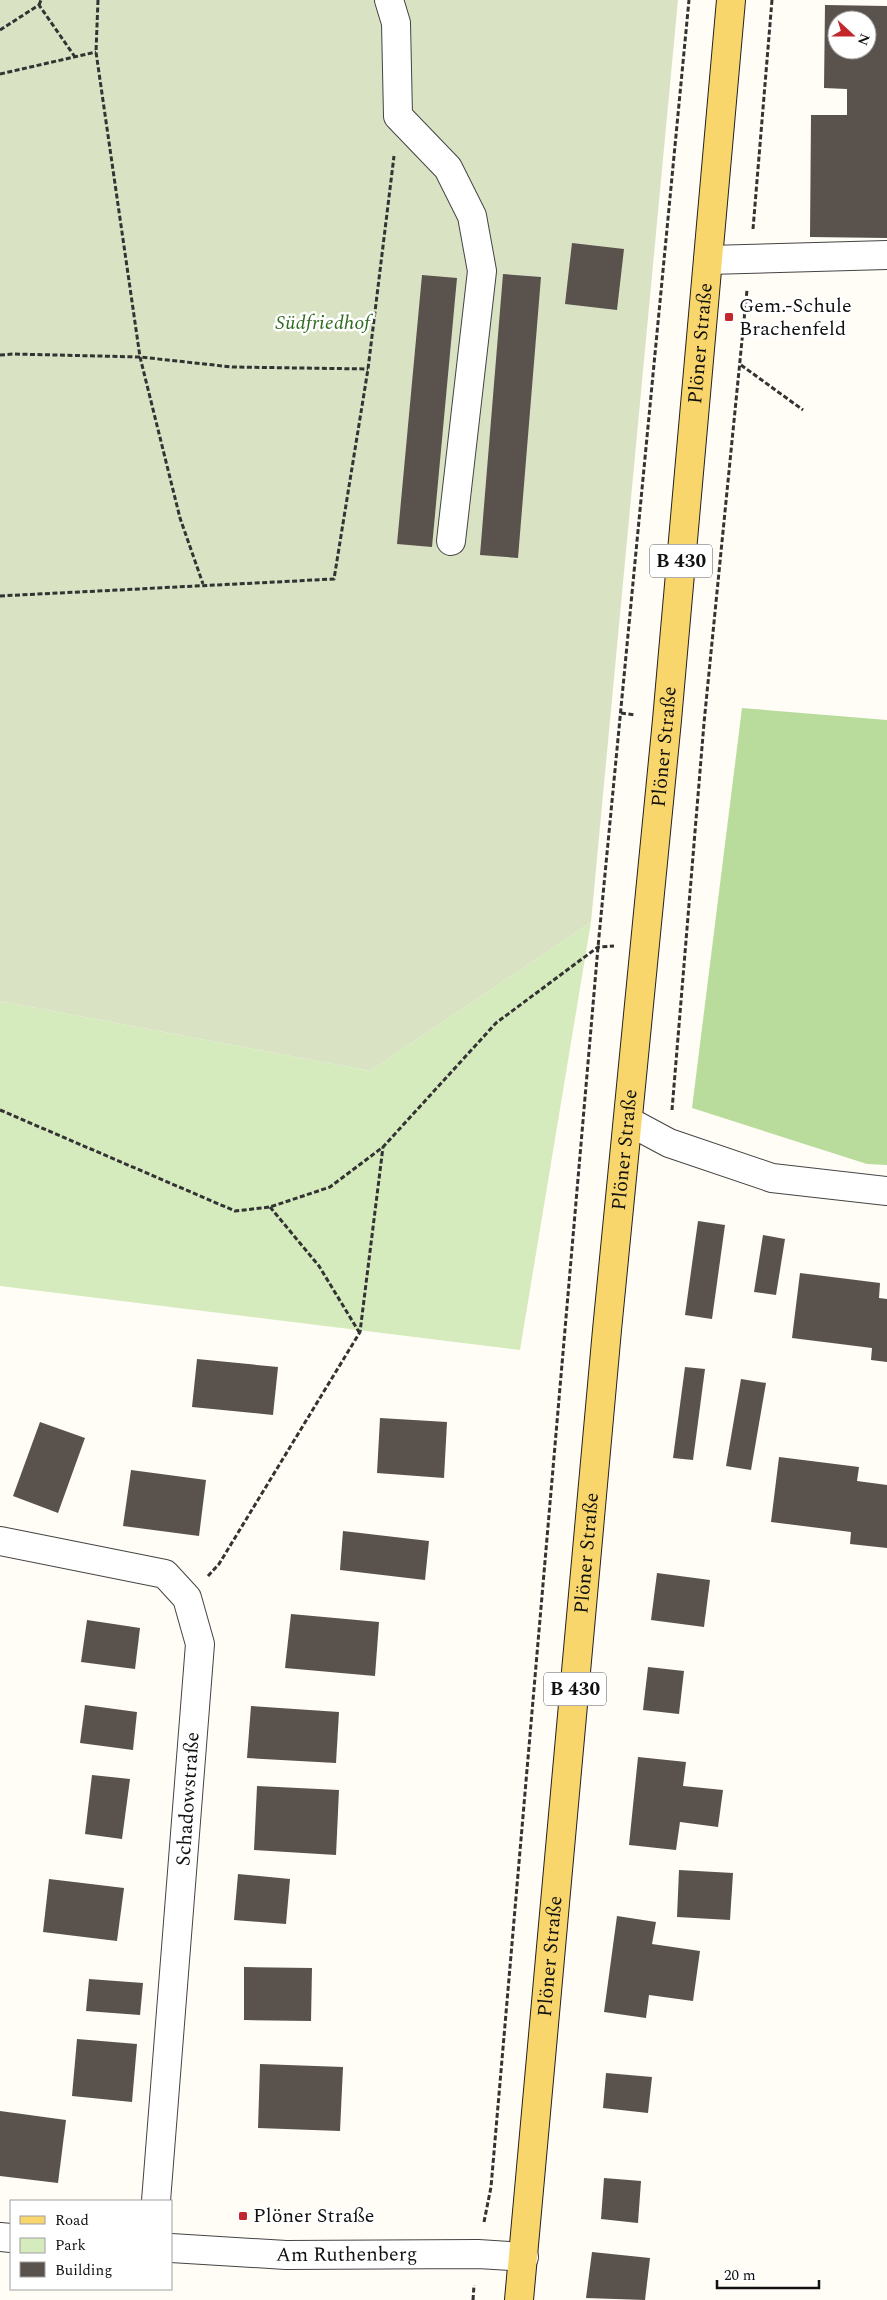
<svg xmlns="http://www.w3.org/2000/svg" width="887" height="2300" font-family="Spectral,serif">
<style>
.green{fill:#d5ebbd}
.forest{fill:#b9dc9c}
.cemetery{fill:#d9e3c4}
.building{fill:#5a524d;fill-rule:evenodd}
.lines{fill:none;stroke-linecap:round;stroke-linejoin:round}
.minor-casing{stroke:#444;stroke-width:30}
.major-casing{stroke:#222;stroke-width:30}
.path{stroke:#333;stroke-width:3;stroke-dasharray:5 2.5;stroke-linecap:butt}
.minor{stroke:#fff;stroke-width:28}
.major{stroke:#f9d66b;stroke-width:28}
.poi-dot{fill:#c4262e;stroke:#fff;stroke-width:2}
.labels{text-anchor:middle;dominant-baseline:central;stroke-width:5;stroke-linejoin:round;paint-order:stroke}
.shield{fill:#fff;stroke:#585858;stroke-width:1}
.shield-label{font-size:19px;font-weight:bold;fill:#111}
.poi-label{font-size:20px;fill:#111;stroke:#fff;text-anchor:start}
.park-label{font-size:20px;font-style:italic;fill:#2f6b1f;stroke:#fff}
.street-label{font-size:20px;fill:#111;stroke:#fff}
</style>
<rect width="100%" height="100%" fill="#fffdf5"/>
<path class="green" d="M591 922 520 1350 0 1286V1001L370 1071Z"/>
<path class="forest" d="M742 708 887 720V1165L867 1164 692 1108Z"/>
<path class="cemetery" d="M0 0H678L591 922 370 1071 0 1001Z"/>
<g class="building">
<path d="M825 5 887 6V238L810 237 811 115H847V89L824 88ZM837 20H867V50H837Z"/>
<path d="M572 243 624 249 617 310 565 304Z"/>
<path d="M503 274 541 277 518 558 480 555Z"/>
<path d="M422 275 457 278 432 547 397 544Z"/>
<path d="M698 1221 725 1225 712 1319 685 1315Z"/>
<path d="M763 1235 785 1239 776 1295 754 1292Z"/>
<path d="M800 1273 880 1283 879 1298 887 1299V1362L871 1360 872 1348 792 1338Z"/>
<path d="M197 1359 278 1367 273 1415 192 1407Z"/>
<path d="M685 1367 705 1369 693 1460 673 1458Z"/>
<path d="M741 1379 766 1383 751 1470 726 1466Z"/>
<path d="M380 1418 447 1422 444 1478 377 1473Z"/>
<path d="M40 1422 85 1438 58 1513 13 1496Z"/>
<path d="M779 1457 859 1467 857 1481 887 1485V1548L850 1544 851 1532 771 1522Z"/>
<path d="M131 1470 206 1480 199 1536 123 1526Z"/>
<path d="M343 1531 429 1541 425 1580 340 1570Z"/>
<path d="M657 1573 710 1580 704 1627 651 1620Z"/>
<path d="M291 1614 379 1622 375 1676 285 1668Z"/>
<path d="M87 1620 140 1628 135 1669 81 1662Z"/>
<path d="M648 1667 684 1671 679 1714 643 1710Z"/>
<path d="M85 1705 137 1712 133 1750 80 1743Z"/>
<path d="M251 1706 339 1712 336 1763 247 1758Z"/>
<path d="M638 1757 686 1762 683 1786 723 1790 718 1827 680 1822 676 1850 629 1845Z"/>
<path d="M92 1775 130 1779 122 1839 85 1834Z"/>
<path d="M257 1786 339 1790 336 1855 254 1850Z"/>
<path d="M679 1870 733 1873 730 1920 677 1917Z"/>
<path d="M238 1874 290 1879 286 1924 234 1920Z"/>
<path d="M49 1879 124 1888 117 1941 43 1932Z"/>
<path d="M617 1916 656 1922 652 1944 700 1951 693 2001 649 1995 646 2018 604 2012Z"/>
<path d="M244 1967 312 1968 311 2021 244 2020Z"/>
<path d="M89 1979 143 1983 140 2015 86 2011Z"/>
<path d="M77 2039 137 2044 132 2102 72 2096Z"/>
<path d="M260 2064 343 2067 340 2131 258 2128Z"/>
<path d="M606 2073 652 2077 648 2113 603 2108Z"/>
<path d="M0 2111 66 2120 58 2183 0 2176Z"/>
<path d="M604 2178 641 2181 638 2223 601 2219Z"/>
<path d="M592 2252 650 2258 645 2300 586 2298Z"/>
</g>
<g class="lines">
<defs>
<g id="minor">
<path d="M389 0 396 23 398 116 448 168 472 216 482 271 451 541"/>
<path d="M708 260 887 255"/>
<path d="M628 1121 669 1143 772 1178 887 1191"/>
<path d="M0 1541 165 1574 187 1598 200 1644 156 2201"/>
<path d="M0 2237 11 2238"/>
<path id="s1" d="M171 2248 286 2255 478 2254 524 2257"/>
</g>
<g id="major">
<path id="s2" d="M519 2300 607 1330 667 720 731 0"/>
</g>
</defs>
<use href="#minor" class="minor-casing"/>
<use href="#major" class="major-casing"/>
<g class="path">
<path d="M98 0 96 52 140 357 180 518 203 584"/>
<path d="M39 5 41 0"/>
<path d="M0 30 39 5 75 57"/>
<path d="M0 74 96 52"/>
<path d="M753 229 772 0"/>
<path d="M0 355 14 354 140 357 232 367 368 369"/>
<path d="M741 365 803 410"/>
<path d="M0 596 334 579 368 369 394 156"/>
<path d="M621 713 635 715"/>
<path d="M0 1110 235 1211 270 1207 330 1187 383 1147 496 1023 598 947 614 946"/>
<path d="M672 1110 704 723 747 290"/>
<path d="M270 1207 319 1266 359 1332"/>
<path d="M208 1576 219 1564 360 1332 383 1147"/>
<path d="M484 2222 491 2187 598 947 689 0"/>
<path d="M473 2300 474 2285"/>
</g>
<use href="#minor" class="minor"/>
<use href="#major" class="major"/>
</g>
<g class="poi-dot">
<rect x="724" y="312" width="10" height="10" rx="2.5"/>
<rect x="238" y="2211" width="10" height="10" rx="2.5"/>
</g>
<g class="labels">
<g class="shield">
<rect x="650" y="544.5" width="62" height="33" rx="4"/>
<rect x="544" y="1672.5" width="62" height="33" rx="4"/>
</g>
<g class="shield-label">
<text x="681" y="561">B 430</text>
<text x="575" y="1689">B 430</text>
</g>
<g class="poi-label">
<text x="739" y="306">Gem.-Schule<tspan x="739" dy="23">Brachenfeld</tspan></text>
<text x="253" y="2216">Plöner Straße</text>
</g>
<g class="park-label">
<text x="323" y="323">Südfriedhof</text>
</g>
<g class="street-label">
<text stroke="none"><textPath href="#s2" startOffset="1965">Plöner Straße</textPath></text>
<text stroke="none"><textPath href="#s2" startOffset="1560">Plöner Straße</textPath></text>
<text stroke="none"><textPath href="#s2" startOffset="1155">Plöner Straße</textPath></text>
<text stroke="none"><textPath href="#s2" startOffset="750">Plöner Straße</textPath></text>
<text transform="translate(188 1799) rotate(-86)">Schadowstraße</text>
<text stroke="none"><textPath href="#s2" startOffset="345">Plöner Straße</textPath></text>
<text stroke="none"><textPath href="#s1" startOffset="176">Am Ruthenberg</textPath></text>
</g>
</g>
<rect x="10" y="2200" width="162" height="90" fill="#ffffff" stroke="#a0a0a0"/>
<rect x="20" y="2216" width="25" height="8" fill="#f9d66b" stroke="#a0a0a0"/>
<text x="55" y="2225" font-size="15" fill="#111111">Road</text>
<rect x="20" y="2238" width="25" height="15" fill="#d5ebbd" stroke="#a0a0a0"/>
<text x="55" y="2250" font-size="15" fill="#111111">Park</text>
<rect x="20" y="2262" width="25" height="15" fill="#5a524d" stroke="#a0a0a0"/>
<text x="55" y="2275" font-size="15" fill="#111111">Building</text>
<g transform="translate(852 35) rotate(111)"><circle r="24" fill="#ffffff" stroke="#a0a0a0"/>
<path d="M0-4L9 19L0 12L-9 19Z" fill="#c4262e"/>
<text y="-8" font-size="14" font-weight="bold" text-anchor="middle" fill="#111111">N</text>
</g>
<path d="M717 2280v8h102v-8" fill="none" stroke="#111111" stroke-width="2.5"/>
<text x="724" y="2280" font-size="15" fill="#111111" stroke="#ffffff" stroke-width="4" paint-order="stroke">20 m</text>
</svg>
